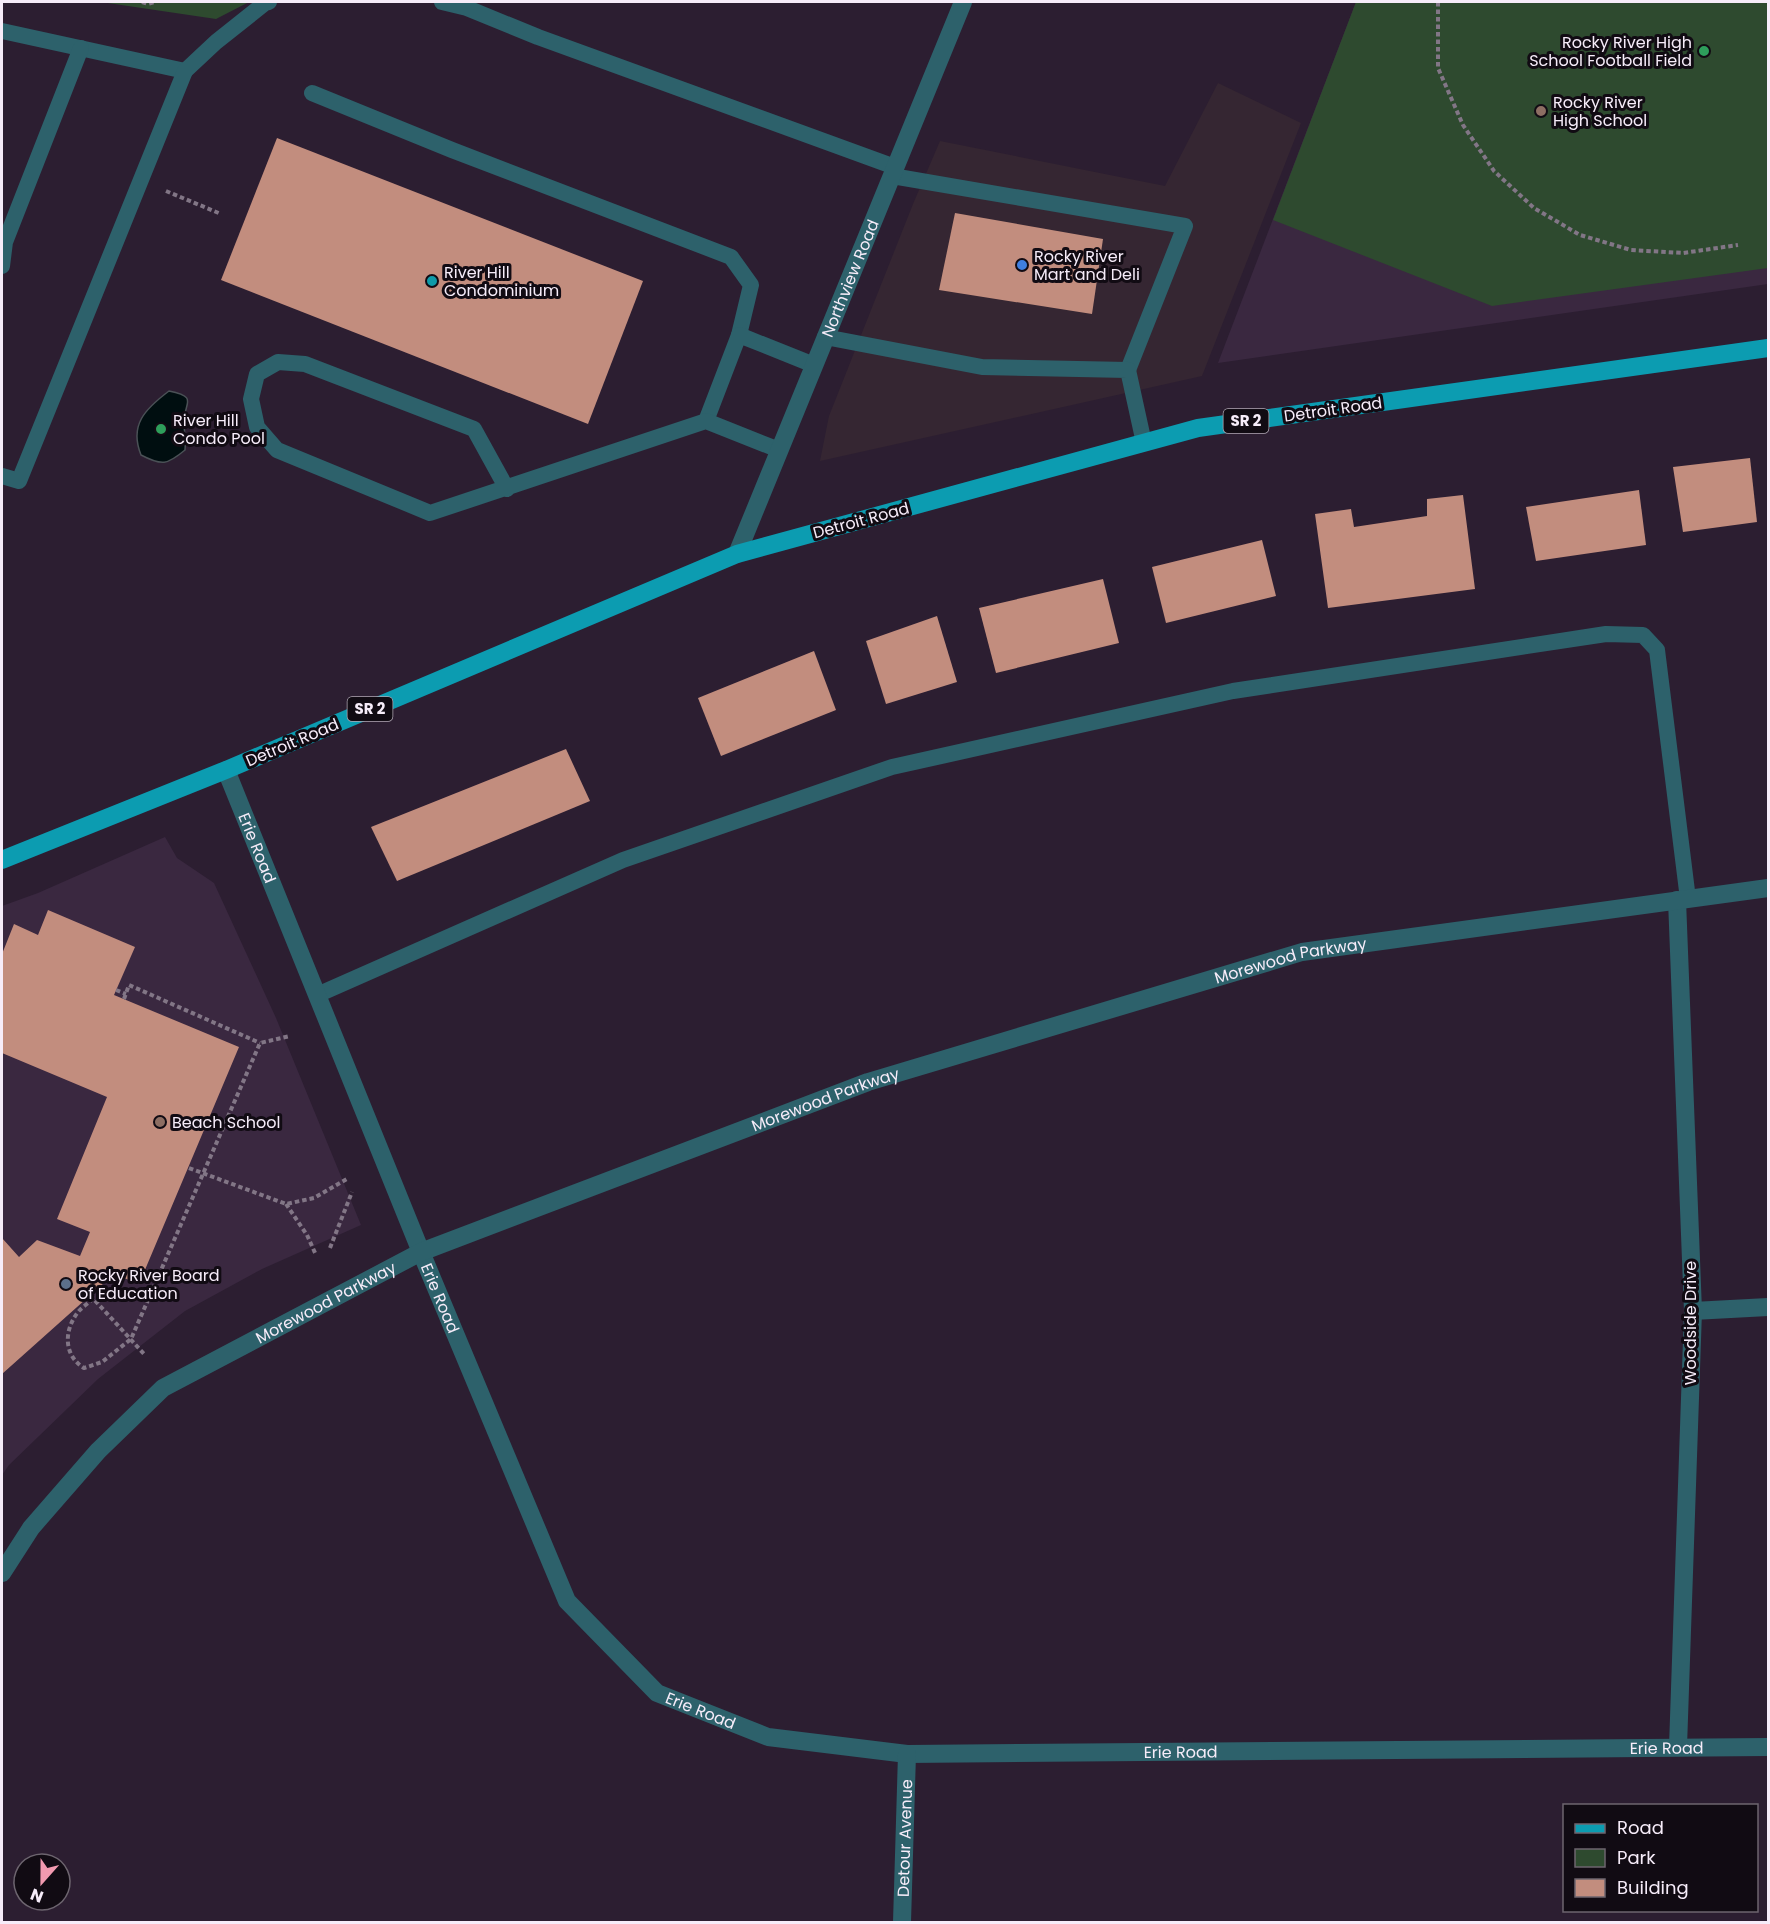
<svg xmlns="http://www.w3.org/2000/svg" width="1770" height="1924" viewBox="0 0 1770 1924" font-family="Poppins,sans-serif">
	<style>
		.commercial { fill: #352632 }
		.built { fill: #3a2840 }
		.green { fill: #2e4a2f }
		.water { fill: #000e10; stroke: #4a5156; stroke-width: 1.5 }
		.building { fill: #c28d7e }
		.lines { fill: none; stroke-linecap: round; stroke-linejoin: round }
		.path { stroke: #827686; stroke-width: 4; stroke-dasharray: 4.5 3; stroke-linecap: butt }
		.service { stroke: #2d616b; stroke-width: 16 }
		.minor { stroke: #2d616b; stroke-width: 18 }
		.primary { stroke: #0c9cb1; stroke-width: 18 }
		.leisure-dot { fill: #2e9e5b; stroke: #110b13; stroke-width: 2 }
		.education-dot { fill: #8d6e63; stroke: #110b13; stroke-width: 2 }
		.shop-dot { fill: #3f7fe0; stroke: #110b13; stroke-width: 2 }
		.culture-dot { fill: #0f9aa8; stroke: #110b13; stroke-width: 2 }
		.service-dot { fill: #5c6f8a; stroke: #110b13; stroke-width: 2 }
		.labels { text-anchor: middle; stroke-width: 6; stroke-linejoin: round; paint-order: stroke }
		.shield { fill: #110b13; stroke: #b1a8b4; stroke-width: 1.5 }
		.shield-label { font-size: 15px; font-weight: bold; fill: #f6ecf9 }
		.poi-label { font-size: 16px; fill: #f6ecf9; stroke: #110b13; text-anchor: start }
		.street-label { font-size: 16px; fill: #f6ecf9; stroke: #110b13 }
	</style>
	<rect width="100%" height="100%" fill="#2c1e31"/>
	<path class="commercial" d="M 1218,83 L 1301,123 L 1202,376 L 820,461 L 829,416 L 913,204 L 940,141 L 1165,186 Z"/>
	<g class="built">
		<path d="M 1356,2 L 1768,2 L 1768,284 L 1218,363 Z"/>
		<path d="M 165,837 L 177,858 L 214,883 L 276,1018 L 361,1225 L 262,1269 L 185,1311 L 98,1379 L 9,1465 L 2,1475 L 2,906 L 38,893 Z"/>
	</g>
	<g class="green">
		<path d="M 101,2 L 249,2 L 216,19 Z"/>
		<path d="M 1356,2 L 1768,2 L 1768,268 L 1492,306 L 1273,220 Z"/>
	</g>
	<path class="water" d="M 169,391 C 199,397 184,403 184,421 C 184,431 186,440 185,450 C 167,465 162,466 141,455 C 129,425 145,409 169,391 Z"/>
	<g class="building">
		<path d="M 277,138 L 643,281 L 588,424 L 221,280 Z"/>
		<path d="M 955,213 L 1103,239 L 1092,314 L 939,290 Z"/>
		<path d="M 1750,458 L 1757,522 L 1683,532 L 1673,467 Z"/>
		<path d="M 1639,490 L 1646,545 L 1536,561 L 1526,507 Z"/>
		<path d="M 1463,495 L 1475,589 L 1328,608 L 1315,514 L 1351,509 L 1354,527 L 1427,516 L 1427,499 Z"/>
		<path d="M 1262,540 L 1276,596 L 1166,623 L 1152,567 Z"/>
		<path d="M 1103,579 L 1119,643 L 996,673 L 979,608 Z"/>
		<path d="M 937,616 L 957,682 L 886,704 L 866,641 Z"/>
		<path d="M 814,651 L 836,710 L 721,756 L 698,698 Z"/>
		<path d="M 566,749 L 590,801 L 397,881 L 371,827 Z"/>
		<path d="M 48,910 L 135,947 L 114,995 L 239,1047 L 139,1284 L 114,1274 L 2,1374 L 2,1238 L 19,1257 L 37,1240 L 80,1256 L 90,1232 L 57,1219 L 107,1097 L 2,1053 L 2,954 L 14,924 L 38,935 Z"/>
	</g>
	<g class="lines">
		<g class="path">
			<path d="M 142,2 L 148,4 L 155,2"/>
			<path d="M 1438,2 L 1438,68 L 1463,125 L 1494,171 L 1534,208 L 1580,235 L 1631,250 L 1683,253 L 1738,245"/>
			<path d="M 166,191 L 221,214"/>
			<path d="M 116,990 L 126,994"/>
			<path d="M 124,999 L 129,985 L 260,1043"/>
			<path d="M 189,1168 L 286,1204 L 314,1198 L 347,1179"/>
			<path d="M 286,1204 L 307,1235 L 316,1255"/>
			<path d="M 330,1248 L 352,1192"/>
			<path d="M 90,1295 L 145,1355"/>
			<path d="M 93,1298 C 89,1303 82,1307 78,1312 C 64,1330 63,1355 84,1368 L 102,1362 L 131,1339 L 260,1043 L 290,1036"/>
		</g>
		<g class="service">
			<path d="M 442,2 L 467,8 L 538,37 L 895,167"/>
			<path d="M 2,31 L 185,71"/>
			<path d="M 312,93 L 452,150 L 731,257 L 751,285 L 739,335"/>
			<path d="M 892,176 L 1185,226 L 1128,370"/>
			<path d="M 2,266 L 5,242 L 81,48"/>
			<path d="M 825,337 L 982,367 L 1128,370 L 1144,443"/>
			<path d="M 706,421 L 739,335 L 814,365"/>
			<path d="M 2,476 L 19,481 L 185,71 L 216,42 L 265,3 L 269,2"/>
			<path d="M 507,489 L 474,429 L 305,364 L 278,362 L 257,374 L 251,399 L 257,427 L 277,450 L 430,513 L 706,421 L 779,450"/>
			<path d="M 317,995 L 623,860 L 892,767 L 1233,691 L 1606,634 L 1643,635 L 1657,650 L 1688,899"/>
		</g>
		<g class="minor">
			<path id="s1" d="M 737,554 L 963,2"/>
			<path id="s2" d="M 226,770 L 421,1252 L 567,1601 L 657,1693 L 768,1737 L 907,1754 L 1768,1747"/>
			<path d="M 1677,900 L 1693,1311 L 1678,1747"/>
			<path d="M 1693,1311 L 1768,1307"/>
			<path id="s3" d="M 2,1573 L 31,1528 L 98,1451 L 163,1388 L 421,1252 L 868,1082 L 1302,952 L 1768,888"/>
			<path id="s4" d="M 902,1922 L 907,1754"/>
		</g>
		<path class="primary" d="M 2,860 L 226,770 L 737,554 L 1198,428 L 1768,348"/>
	</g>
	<g class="leisure-dot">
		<circle cx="1704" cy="51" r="6"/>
		<circle cx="161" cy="429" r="6"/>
	</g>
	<g class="education-dot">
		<circle cx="1541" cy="111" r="6"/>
		<circle cx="160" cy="1122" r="6"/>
	</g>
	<circle class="shop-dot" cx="1022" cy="265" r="6"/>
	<circle class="culture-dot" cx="432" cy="281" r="6"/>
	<circle class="service-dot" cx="66" cy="1284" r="6"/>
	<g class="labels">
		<g class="shield">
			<rect x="1223.5" y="409" width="45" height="24" rx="4.5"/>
			<rect x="347.5" y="697" width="45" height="24" rx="4.5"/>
		</g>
		<g class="shield-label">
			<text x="1246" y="426">SR 2</text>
			<text x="370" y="714">SR 2</text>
		</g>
		<g class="poi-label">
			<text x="1692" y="48" text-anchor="end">Rocky River High<tspan x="1692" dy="18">School Football Field</tspan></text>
			<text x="1553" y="108">Rocky River<tspan x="1553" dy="18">High School</tspan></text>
			<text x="1034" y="262">Rocky River<tspan x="1034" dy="18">Mart and Deli</tspan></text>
			<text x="444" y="278">River Hill<tspan x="444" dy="18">Condominium</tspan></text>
			<text x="173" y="426">River Hill<tspan x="173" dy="18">Condo Pool</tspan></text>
			<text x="172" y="1128">Beach School</text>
			<text x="78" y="1281">Rocky River Board<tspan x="78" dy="18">of Education</tspan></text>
		</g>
		<g class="street-label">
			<text dy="6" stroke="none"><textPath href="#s1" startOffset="298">Northview Road</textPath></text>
			<text transform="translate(1333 409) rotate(-8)" y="6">Detroit Road</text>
			<text transform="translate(861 520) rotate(-15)" y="6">Detroit Road</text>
			<text transform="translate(292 742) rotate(-23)" y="6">Detroit Road</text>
			<text dy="6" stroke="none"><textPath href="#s2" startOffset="84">Erie Road</textPath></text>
			<text dy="6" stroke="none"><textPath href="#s3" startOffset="1456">Morewood Parkway</textPath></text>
			<text dy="6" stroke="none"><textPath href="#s3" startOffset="970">Morewood Parkway</textPath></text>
			<text dy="6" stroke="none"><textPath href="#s2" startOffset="570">Erie Road</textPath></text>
			<text dy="6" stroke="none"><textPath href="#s3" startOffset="430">Morewood Parkway</textPath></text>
			<text transform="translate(1690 1323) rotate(-90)" y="6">Woodside Drive</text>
			<text dy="6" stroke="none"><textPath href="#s2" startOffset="1074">Erie Road</textPath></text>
			<text dy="6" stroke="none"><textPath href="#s2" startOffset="2046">Erie Road</textPath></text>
			<text dy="6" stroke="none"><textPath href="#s2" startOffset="1560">Erie Road</textPath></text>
			<text dy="6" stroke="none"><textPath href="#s4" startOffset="84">Detour Avenue</textPath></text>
		</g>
	</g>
	<rect width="1770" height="1924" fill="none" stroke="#f6ecf9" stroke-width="6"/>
	<rect x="1563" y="1804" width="195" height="108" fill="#110b13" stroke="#6d656f" stroke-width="1.5"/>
	<rect x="1575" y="1824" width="30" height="9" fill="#0c9cb1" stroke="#6d656f" stroke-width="1.5"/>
	<text x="1617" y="1834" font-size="18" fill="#f6ecf9">Road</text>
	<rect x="1575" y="1849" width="30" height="18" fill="#2e4a2f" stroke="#6d656f" stroke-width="1.5"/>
	<text x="1617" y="1864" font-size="18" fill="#f6ecf9">Park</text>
	<rect x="1575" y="1879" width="30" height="18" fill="#c28d7e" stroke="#6d656f" stroke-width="1.5"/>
	<text x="1617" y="1894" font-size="18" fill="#f6ecf9">Building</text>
	<g transform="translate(42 1882) rotate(201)"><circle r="28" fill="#110b13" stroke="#6d656f" stroke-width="1.5"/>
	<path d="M0-4.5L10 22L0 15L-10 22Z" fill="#f29ab0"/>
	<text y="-9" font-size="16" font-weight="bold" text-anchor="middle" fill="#f6ecf9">N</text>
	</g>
</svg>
